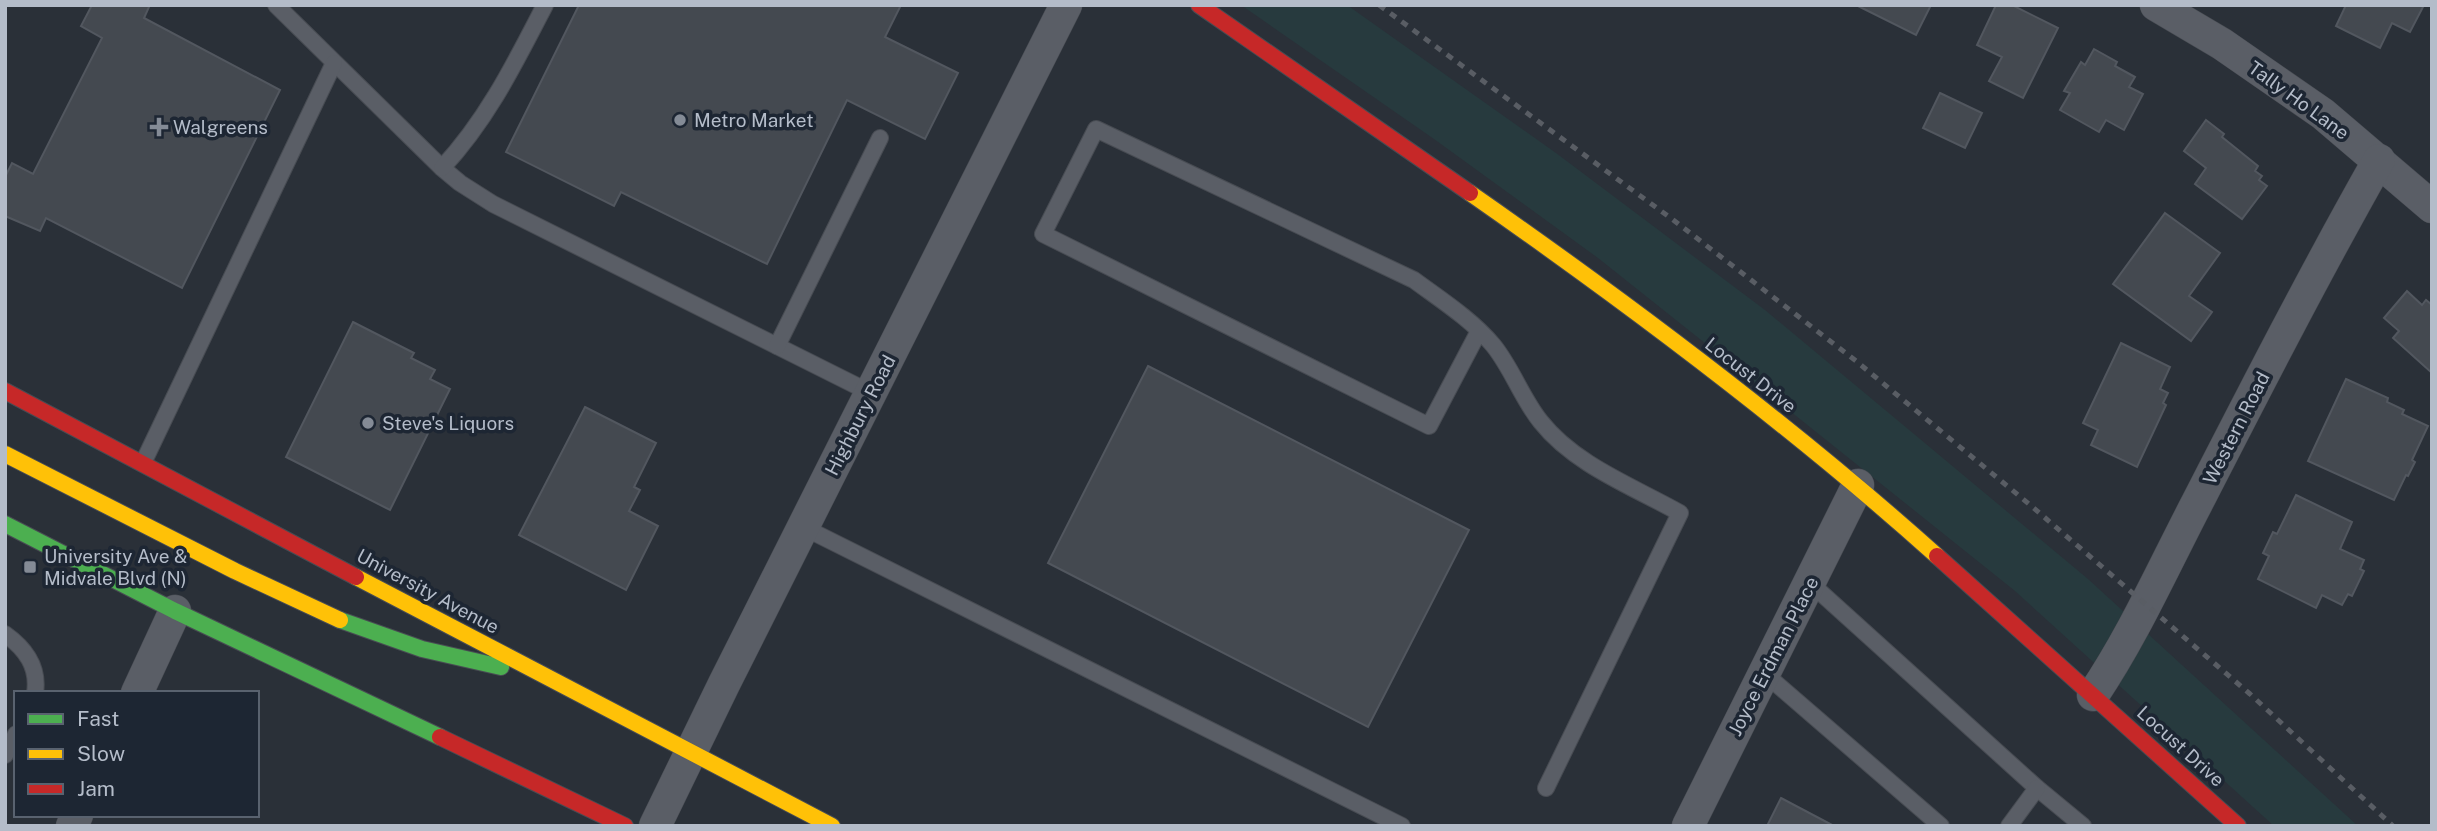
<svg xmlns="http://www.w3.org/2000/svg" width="2437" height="831" viewBox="0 0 2437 831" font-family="'Public Sans',sans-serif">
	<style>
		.green { fill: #273a3e }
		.building { fill: #444950; stroke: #52575f; stroke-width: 2 }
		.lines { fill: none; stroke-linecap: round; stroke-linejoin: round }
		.lane-casing { stroke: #484c53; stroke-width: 18 }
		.street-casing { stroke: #484c53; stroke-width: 33 }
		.fast-casing { stroke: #484c53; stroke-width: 18 }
		.slow-casing { stroke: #484c53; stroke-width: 18 }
		.jam-casing { stroke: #484c53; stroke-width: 18 }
		.lane { stroke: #5a5e66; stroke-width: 16 }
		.street { stroke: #5a5e66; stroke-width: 32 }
		.fast { stroke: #4caf50; stroke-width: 16 }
		.slow { stroke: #ffc107; stroke-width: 16 }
		.jam { stroke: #c62828; stroke-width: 16 }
		.rail { stroke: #595d64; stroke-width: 5; stroke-dasharray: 7 7; stroke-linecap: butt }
		.poi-dot { fill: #848b96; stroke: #1d2633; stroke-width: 2.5 }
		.labels { text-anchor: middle; stroke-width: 7; stroke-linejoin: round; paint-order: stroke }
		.street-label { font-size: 19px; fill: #b4bcc9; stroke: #1d2633 }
		.poi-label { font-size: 19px; fill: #b4bcc9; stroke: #1d2633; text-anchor: start }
	</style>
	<rect width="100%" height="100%" fill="#2a3038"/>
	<path class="green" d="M 1241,5 L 1347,5 L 1556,153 L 1765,310 L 2088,579 L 2358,826 L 2274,826 L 2015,591 L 1735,367 L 1598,258 L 1434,139 Z"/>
	<g class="building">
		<path d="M 92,5 L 147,5 L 149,7 L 144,18 L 280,90 L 182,288 L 46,218 L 40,231 L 5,216 L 5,177 L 12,163 L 33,174 L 102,38 L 81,26 Z"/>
		<path d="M 579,5 L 901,5 L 885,37 L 958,73 L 925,139 L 847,100 L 767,264 L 621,192 L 614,206 L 506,152 Z"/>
		<path d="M 1856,5 L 1931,5 L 1916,35 Z"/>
		<path d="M 1996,5 L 2012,5 L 2058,28 L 2023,98 L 1989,81 L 2002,57 L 1977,45 Z"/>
		<path d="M 2346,5 L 2424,5 L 2410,32 L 2392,23 L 2380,48 L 2336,26 Z"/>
		<path d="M 2094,49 L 2117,62 L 2115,66 L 2135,77 L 2129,87 L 2143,94 L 2124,130 L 2106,120 L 2099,132 L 2060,110 L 2070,93 L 2064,91 L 2081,62 L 2085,65 Z"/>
		<path d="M 1940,93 L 1982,113 L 1965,148 L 1923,128 Z"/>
		<path d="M 2206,120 L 2224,134 L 2222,137 L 2258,166 L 2255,171 L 2262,176 L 2259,180 L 2267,186 L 2242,219 L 2195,184 L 2206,168 L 2184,151 Z"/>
		<path d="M 2165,213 L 2220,253 L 2189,296 L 2212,312 L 2191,341 L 2113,284 Z"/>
		<path d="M 2407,291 L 2422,305 L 2426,300 L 2432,305 L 2432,373 L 2393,338 L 2399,331 L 2384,318 Z"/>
		<path d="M 353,322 L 414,353 L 411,358 L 435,370 L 430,379 L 450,389 L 390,510 L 286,457 Z"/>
		<path d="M 2121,343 L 2170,367 L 2160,389 L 2168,393 L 2163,403 L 2166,405 L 2137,467 L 2091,445 L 2098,430 L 2083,423 Z"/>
		<path d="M 1148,366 L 1469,530 L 1368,727 L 1048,563 Z"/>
		<path d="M 2346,379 L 2388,398 L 2387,402 L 2404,410 L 2402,414 L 2428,426 L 2412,460 L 2415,462 L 2408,476 L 2406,475 L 2394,500 L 2308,461 Z"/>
		<path d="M 585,407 L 656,443 L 634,487 L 640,490 L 629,511 L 658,526 L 626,590 L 519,535 Z"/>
		<path d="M 2296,495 L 2352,522 L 2340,549 L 2364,560 L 2360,569 L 2364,571 L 2352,596 L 2348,594 L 2342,605 L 2322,595 L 2316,608 L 2258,579 L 2269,556 L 2263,553 L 2273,532 L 2277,534 Z"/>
		<path d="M 1781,798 L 1798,807 L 1834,826 L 1767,826 Z"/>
	</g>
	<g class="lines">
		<defs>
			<g id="lane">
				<path d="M 276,5 L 442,168 L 460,183 L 493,204 L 871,393"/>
				<path d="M 442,168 C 487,120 515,63 545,5"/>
				<path d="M 1479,331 L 1429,426 L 1043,234 L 1096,129 L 1414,280 C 1441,300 1471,319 1493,345 C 1512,368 1522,399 1541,422 C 1575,465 1634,487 1680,513 L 1546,788"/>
				<path d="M 777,346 L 880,138"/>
				<path d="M 143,463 L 334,63"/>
				<path d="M 803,527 L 1402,826"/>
				<path d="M 1809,582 L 2037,788 L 2083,826"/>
				<path d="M 5,634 C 26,649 39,667 35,693"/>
				<path d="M 1764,673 L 1941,826"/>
				<path d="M 5,755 L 16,734"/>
				<path d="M 2009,826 L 2037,788"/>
			</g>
			<g id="street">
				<path d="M 2156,5 L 2222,44 L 2323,114 L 2432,207"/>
				<path d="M 137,693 L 175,611"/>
				<path d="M 2093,695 C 2134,634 2163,568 2197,503 C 2256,388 2315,273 2379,160"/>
				<path d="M 72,826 L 77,815"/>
				<path d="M 655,826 L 724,684 L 1066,5"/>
				<path d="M 1688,826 L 1858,485"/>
			</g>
			<g id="fast">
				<path d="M 5,524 L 175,611 L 440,737"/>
				<path d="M 340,620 L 422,649 L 501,667"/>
			</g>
			<g id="slow">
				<path d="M 1470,193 C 1632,306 1791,425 1937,556"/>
				<path d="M 5,454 L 235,571 L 340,620"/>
				<path d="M 356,577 L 832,826"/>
			</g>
			<g id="jam">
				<path d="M 1199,5 L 1470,193"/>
				<path d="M 5,391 L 356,577"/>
				<path d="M 1937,556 L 2238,826"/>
				<path d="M 440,737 L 625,826"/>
			</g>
		</defs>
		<use href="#lane" class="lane-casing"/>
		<use href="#street" class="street-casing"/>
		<use href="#fast" class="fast-casing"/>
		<use href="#slow" class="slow-casing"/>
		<use href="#jam" class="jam-casing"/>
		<use href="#lane" class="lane"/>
		<use href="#street" class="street"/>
		<use href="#fast" class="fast"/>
		<use href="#slow" class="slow"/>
		<use href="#jam" class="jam"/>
		<path class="rail" d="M 1379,5 L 1672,219 L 1856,361 L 2029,504 L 2250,694 L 2393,826"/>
	</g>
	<g class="poi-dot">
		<circle cx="680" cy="120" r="7"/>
		<path d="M155.5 116.5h7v7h7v7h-7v7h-7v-7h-7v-7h7z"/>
		<circle cx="368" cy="423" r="7"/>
		<rect x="23" y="560" width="14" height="14" rx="3.5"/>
	</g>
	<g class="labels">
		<g class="street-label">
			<text transform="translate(2299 100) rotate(36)" y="7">Tally Ho Lane</text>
			<text transform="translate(1751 375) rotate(38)" y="7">Locust Drive</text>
			<text transform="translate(860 415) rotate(-63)" y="7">Highbury Road</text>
			<text transform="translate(2236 428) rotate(-63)" y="7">Western Road</text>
			<text transform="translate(428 591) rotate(28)" y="7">University Avenue</text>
			<text transform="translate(1773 656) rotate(-63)" y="7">Joyce Erdman Place</text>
			<text transform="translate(2181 746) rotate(42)" y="7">Locust Drive</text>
		</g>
		<g class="poi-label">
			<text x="694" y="127">Metro Market</text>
			<text x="173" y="134">Walgreens</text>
			<text x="382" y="430">Steve's Liquors</text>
			<text x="44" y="563">University Ave &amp;<tspan x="44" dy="22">Midvale Blvd (N)</tspan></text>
		</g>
	</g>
	<rect width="2437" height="831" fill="none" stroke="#b4bcc9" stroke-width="14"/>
	<rect x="14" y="691" width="245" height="126" fill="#1d2633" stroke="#59626f" stroke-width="2"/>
	<rect x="28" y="714" width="35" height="10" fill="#4caf50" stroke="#59626f" stroke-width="2"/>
	<text x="77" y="726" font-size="21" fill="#b4bcc9">Fast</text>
	<rect x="28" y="749" width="35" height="10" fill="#ffc107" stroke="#59626f" stroke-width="2"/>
	<text x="77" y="761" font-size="21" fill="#b4bcc9">Slow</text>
	<rect x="28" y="784" width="35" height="10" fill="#c62828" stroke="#59626f" stroke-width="2"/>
	<text x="77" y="796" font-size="21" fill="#b4bcc9">Jam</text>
</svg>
